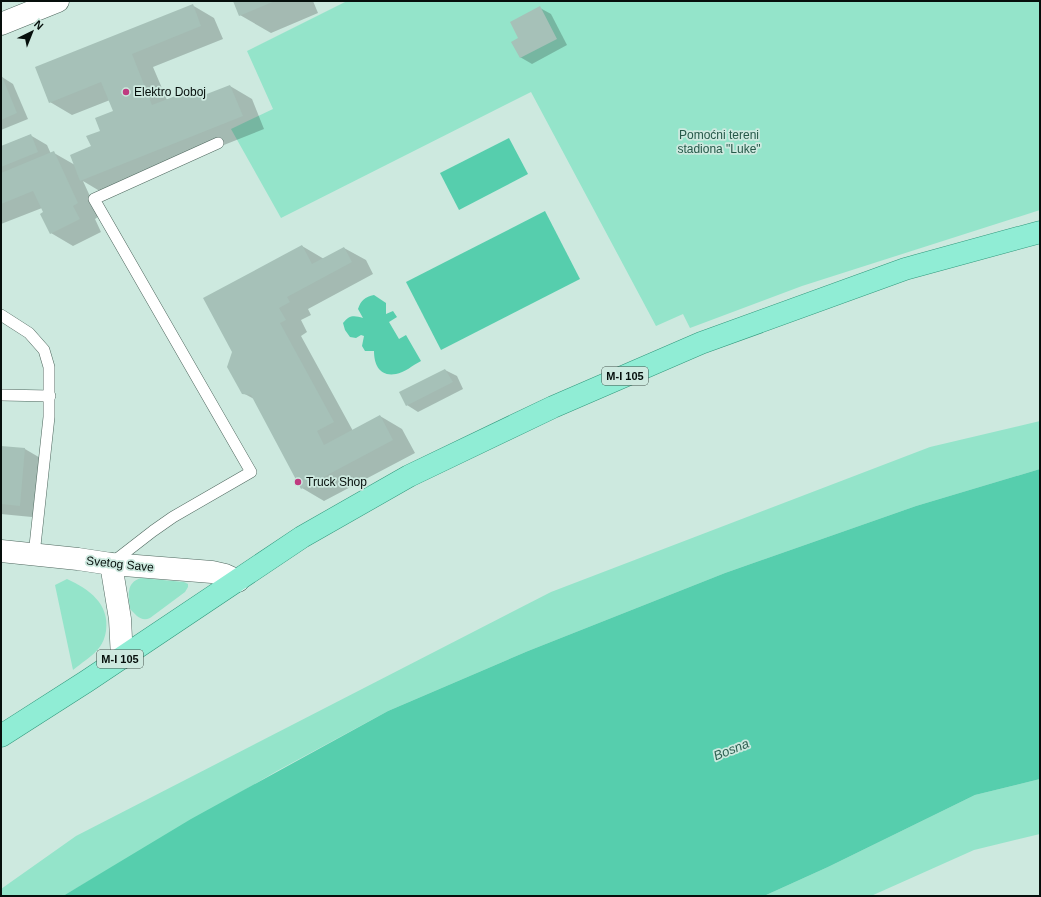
<svg xmlns="http://www.w3.org/2000/svg" width="1041" height="897" viewBox="0 0 1041 897" font-family="Helvetica,sans-serif">
	<style>
		.green { fill: #94e4ca }
		.water { fill: #56cead }
		.shadow { fill: #0003 }
		.building { fill: #a6c1b8 }
		.lines { fill: none; stroke-linecap: round; stroke-linejoin: round }
		.service-casing { stroke: #4e675e; stroke-width: 12 }
		.minor-casing { stroke: #4e675e; stroke-width: 23 }
		.tertiary-casing { stroke: #4e675e; stroke-width: 23 }
		.primary-casing { stroke: #30987c; stroke-width: 23 }
		.service { stroke: #fff; stroke-width: 11 }
		.minor { stroke: #fff; stroke-width: 22 }
		.tertiary { stroke: #fff; stroke-width: 22 }
		.primary { stroke: #90edd5; stroke-width: 22 }
		.poi-dot { fill: #bf3b80; stroke: #cde9df; stroke-width: 1.5 }
		.labels { text-anchor: middle; stroke-width: 3.5; stroke-linejoin: round; paint-order: stroke }
		.shield { fill: #cde9df; stroke: #42504b; stroke-width: 1 }
		.shield-label { font-size: 11px; font-weight: bold; fill: #060f0c }
		.poi-label { font-size: 12px; fill: #060f0c; stroke: #cde9df; text-anchor: start }
		.park-label { font-size: 12px; fill: #27594a; stroke: #cde9df }
		.street-label { font-size: 12px; fill: #060f0c; stroke: #cde9df }
		.water-label { font-size: 13px; font-style: italic; fill: #2f6152; stroke: #cde9df }
	</style>
	<rect width="100%" height="100%" fill="#cde9df"/>
	<g class="green">
		<path d="M 347,1 L 1040,1 L 1040,210 L 802,286 L 690,328 L 683,314 L 656,326 L 531,92 L 281,218 L 231,129 L 273,109 L 247,51 Z"/>
		<path d="M 1040,421 L 1040,469 L 916,506 L 725,573 L 528,651 L 388,711 L 277,771 L 63,896 L 1,896 L 1,889 L 76,836 L 551,592 L 930,447 Z"/>
		<path d="M 141,578 L 184,582 L 188,584 L 188,587 L 185,592 L 150,618 C 141,622 136,615 130,609 C 129,596 125,583 141,578 Z"/>
		<path d="M 67,579 C 89,589 110,604 106,631 C 105,637 103,643 99,648 C 92,657 81,663 73,670 L 55,585 Z"/>
		<path d="M 1040,779 L 1040,834 L 974,850 L 871,896 L 764,896 L 828,867 L 975,795 Z"/>
	</g>
	<g class="water">
		<path d="M 509,138 L 528,174 L 459,210 L 440,173 Z"/>
		<path d="M 545,211 L 580,279 L 441,350 L 406,282 Z"/>
		<path d="M 374,295 L 386,303 L 386,314 L 393,311 L 397,317 L 389,322 L 399,339 L 406,335 L 421,361 C 413,365 404,373 396,374 C 380,377 374,365 374,351 L 365,351 L 362,346 L 364,336 L 361,335 L 356,338 L 350,337 L 345,330 L 343,323 C 349,315 354,315 363,318 L 358,309 C 361,300 365,297 374,295 Z"/>
		<path d="M 1040,469 L 1040,779 L 975,795 L 828,867 L 764,896 L 63,896 L 191,819 L 388,711 L 528,651 L 725,573 L 916,506 Z"/>
	</g>
	<g class="shadow">
		<path d="M 234,1 L 313,1 L 318,13 L 271,33 L 240,15 Z"/>
		<path d="M 192,5 L 214,18 L 223,39 L 153,67 L 167,100 L 196,89 L 207,95 L 230,86 L 252,99 L 264,129 L 103,193 L 83,181 L 99,216 L 95,219 L 101,232 L 73,246 L 51,233 L 42,214 L 44,212 L 42,208 L 1,224 L 1,147 L 30,135 L 47,145 L 51,154 L 54,153 L 75,165 L 92,147 L 114,111 L 110,100 L 72,115 L 50,102 Z"/>
		<path d="M 540,8 L 551,14 L 567,45 L 532,64 L 520,57 L 520,38 Z"/>
		<path d="M 2,77 L 13,84 L 28,119 L 1,130 Z"/>
		<path d="M 302,246 L 324,259 L 344,248 L 366,260 L 373,274 L 308,309 L 311,315 L 301,320 L 307,332 L 301,336 L 353,431 L 380,416 L 402,429 L 415,453 L 324,501 L 302,488 L 254,399 L 243,393 Z"/>
		<path d="M 445,370 L 457,376 L 463,389 L 418,412 L 407,405 Z"/>
		<path d="M 1,447 L 25,449 L 47,462 L 42,518 L 1,514 Z"/>
	</g>
	<g class="building">
		<path d="M 233,1 L 275,1 L 239,16 Z"/>
		<path d="M 193,4 L 201,26 L 132,54 L 152,105 L 196,88 L 199,97 L 230,85 L 243,116 L 80,181 L 70,155 L 91,146 L 86,136 L 100,131 L 95,118 L 113,111 L 101,82 L 49,103 L 35,67 Z"/>
		<path d="M 540,6 L 557,39 L 520,58 L 511,42 L 518,38 L 510,22 Z"/>
		<path d="M 1,74 L 17,113 L 1,120 Z"/>
		<path d="M 31,134 L 38,152 L 1,167 L 1,146 Z"/>
		<path d="M 54,151 L 78,203 L 73,206 L 80,219 L 50,234 L 40,214 L 43,212 L 33,191 L 1,204 L 1,173 Z"/>
		<path d="M 302,245 L 312,264 L 344,247 L 352,262 L 287,297 L 290,302 L 279,308 L 286,320 L 280,323 L 334,422 L 317,431 L 324,445 L 380,415 L 393,440 L 301,489 L 251,395 L 242,394 L 227,367 L 232,352 L 203,298 Z"/>
		<path d="M 445,369 L 453,382 L 406,406 L 399,392 Z"/>
		<path d="M 1,446 L 25,448 L 20,506 L 1,504 Z"/>
	</g>
	<g class="lines">
		<defs>
			<g id="service">
				<path d="M 1,315 L 29,333 L 44,350 L 49,367 L 49,417 L 34,555"/>
				<path d="M 1,395 L 50,396"/>
				<path d="M 113,562 L 153,531 L 173,517 L 251,472 L 94,199 L 218,143"/>
			</g>
			<g id="minor">
				<path d="M 1,551 L 78,559 L 111,564 L 212,572 L 225,575 L 238,581"/>
				<path d="M 111,564 L 120,619 L 122,658"/>
			</g>
			<path id="tertiary" d="M 1,24 L 58,1"/>
			<path id="primary" d="M 1,736 L 87,681 L 302,537 L 409,476 L 553,407 L 701,343 L 905,269 L 1040,232"/>
		</defs>
		<use href="#service" class="service-casing"/>
		<use href="#minor" class="minor-casing"/>
		<use href="#tertiary" class="tertiary-casing"/>
		<use href="#primary" class="primary-casing"/>
		<use href="#service" class="service"/>
		<use href="#minor" class="minor"/>
		<use href="#tertiary" class="tertiary"/>
		<use href="#primary" class="primary"/>
	</g>
	<g class="poi-dot">
		<circle cx="126" cy="92" r="4"/>
		<circle cx="298" cy="482" r="4"/>
	</g>
	<g class="labels">
		<g class="shield">
			<rect x="602" y="367" width="46" height="18" rx="3"/>
			<rect x="97" y="650" width="46" height="18" rx="3"/>
		</g>
		<g class="shield-label">
			<text x="625" y="380">M-I 105</text>
			<text x="120" y="663">M-I 105</text>
		</g>
		<g class="poi-label">
			<text x="134" y="96">Elektro Doboj</text>
			<text x="306" y="486">Truck Shop</text>
		</g>
		<g class="park-label">
			<text x="719" y="139">Pomoćni tereni<tspan x="719" dy="14">stadiona "Luke"</tspan></text>
		</g>
		<g class="street-label">
			<text transform="translate(120 564) rotate(6)" y="4">Svetog Save</text>
		</g>
		<g class="water-label">
			<text transform="translate(731 749) rotate(-22)" y="5">Bosna</text>
		</g>
	</g>
	<rect width="1041" height="897" fill="none" stroke="#060f0c" stroke-width="4"/>
	<g transform="translate(32 32) rotate(43)" stroke="#cde9df" stroke-width="3" paint-order="stroke">
	<path d="M0-3L7 15L0 10L-7 15Z" fill="#060f0c"/>
	<text y="-6" font-size="11" font-weight="bold" text-anchor="middle" fill="#060f0c">N</text>
	</g>
</svg>
